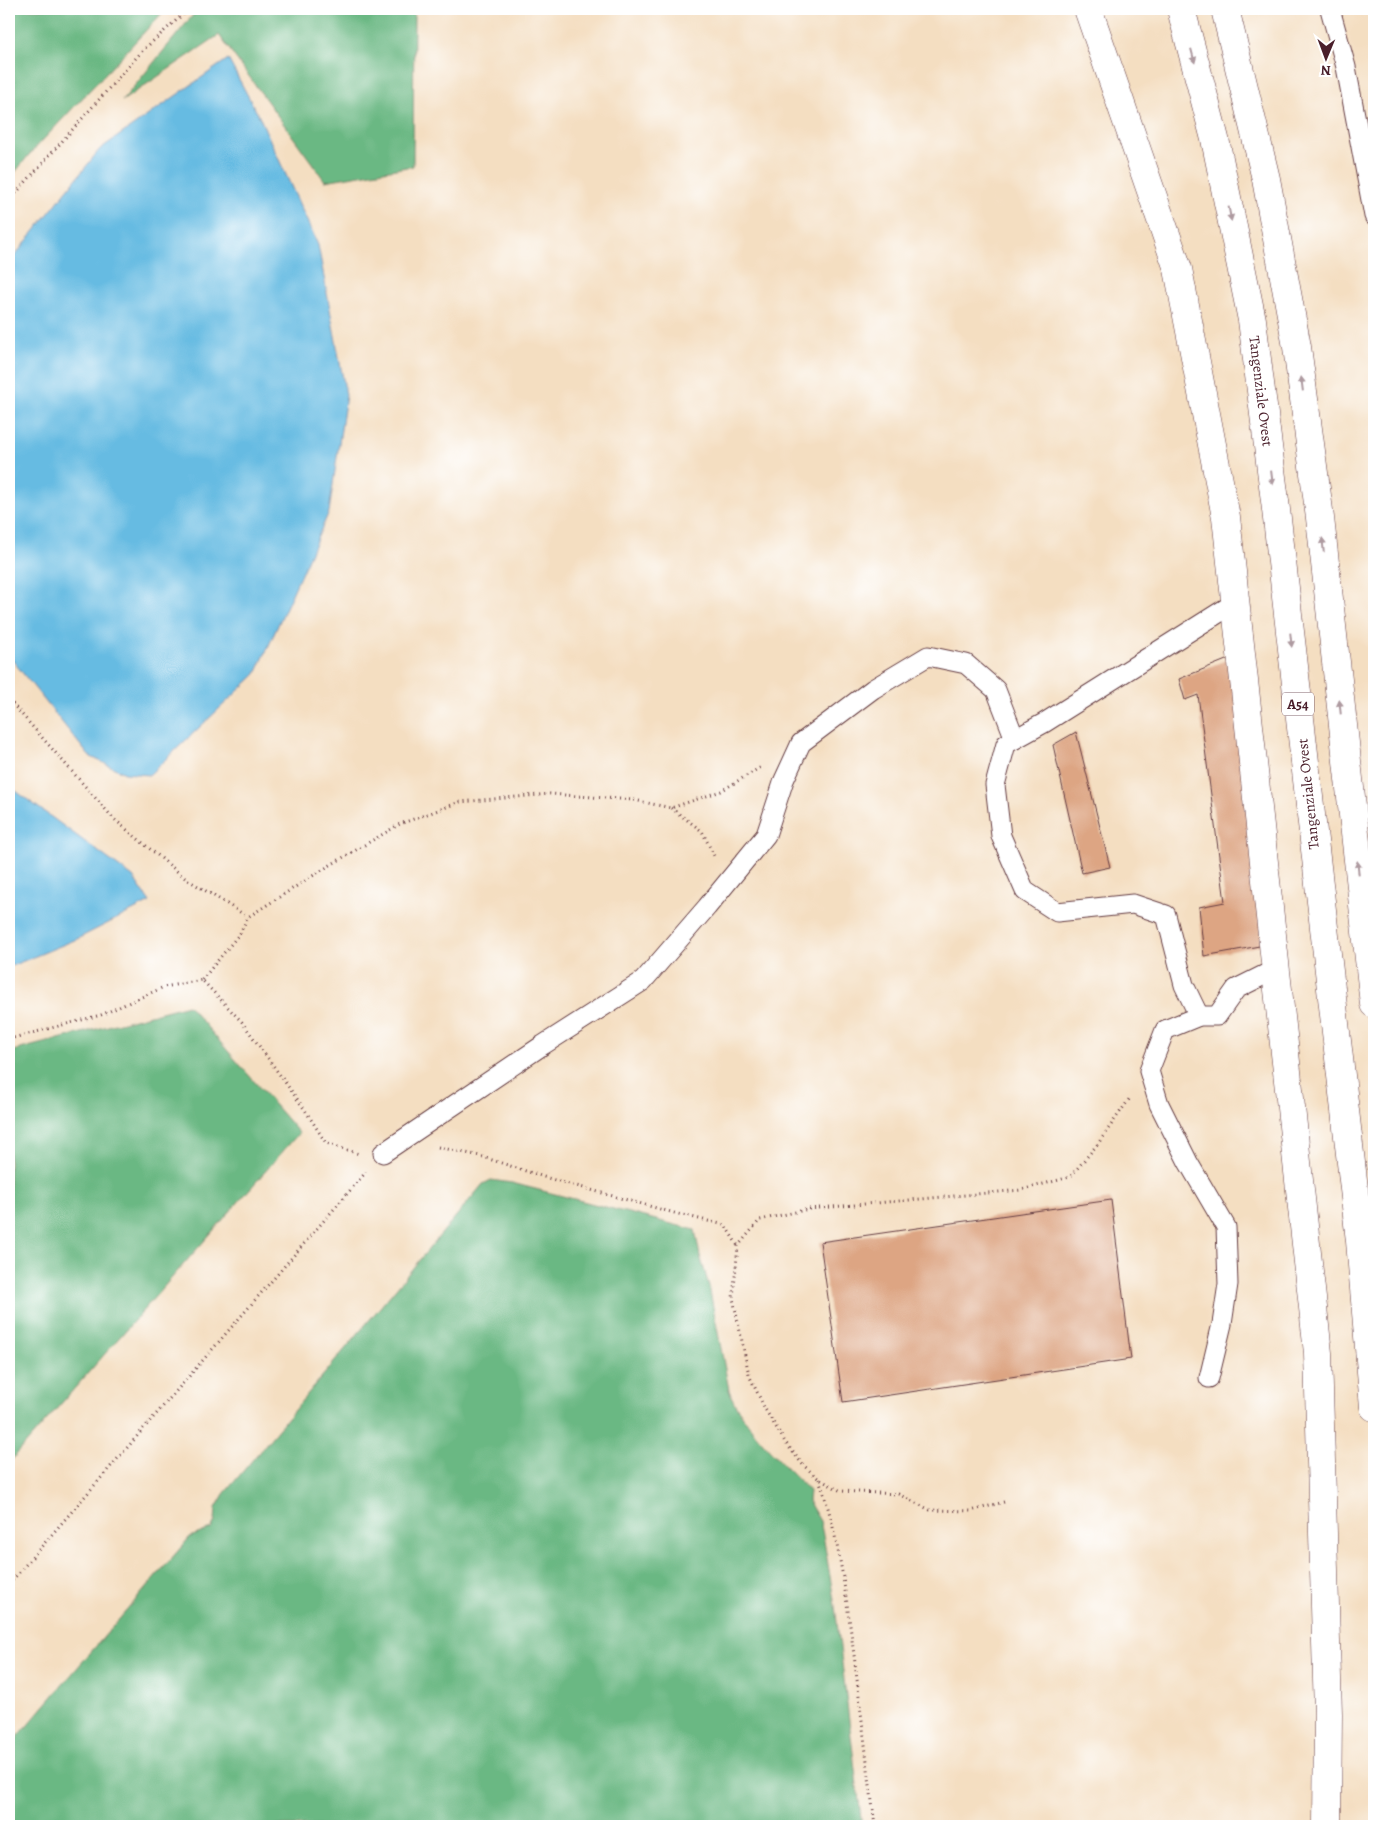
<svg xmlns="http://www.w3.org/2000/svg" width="1383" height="1835" viewBox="0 0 1383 1835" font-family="Alegreya,serif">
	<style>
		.forest { fill: #6ab883; stroke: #5a6c57 }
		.water { fill: #66bbe2; stroke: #586d86 }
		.building { fill: #dda583 }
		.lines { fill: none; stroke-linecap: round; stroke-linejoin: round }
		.lane-casing { stroke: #643c42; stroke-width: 21 }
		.street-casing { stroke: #643c42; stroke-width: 29 }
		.highway-casing { stroke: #643c42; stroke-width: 29 }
		.path { stroke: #643c42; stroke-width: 3; stroke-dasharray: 1 4; stroke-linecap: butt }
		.lane { stroke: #fff; stroke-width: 19 }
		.street { stroke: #fff; stroke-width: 28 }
		.highway { stroke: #fff; stroke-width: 28 }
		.oneway { fill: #ae9aa0 }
		.labels { text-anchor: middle; stroke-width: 4.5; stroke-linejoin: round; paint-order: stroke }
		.shield { fill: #fff; stroke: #80626b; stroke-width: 1 }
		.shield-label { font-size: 14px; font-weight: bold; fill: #4a1f2b }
		.street-label { font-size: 15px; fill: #4a1f2b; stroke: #fff }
	</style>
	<rect width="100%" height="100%" fill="#fff"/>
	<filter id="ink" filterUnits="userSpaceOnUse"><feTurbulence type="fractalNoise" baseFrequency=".02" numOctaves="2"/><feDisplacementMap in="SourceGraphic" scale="10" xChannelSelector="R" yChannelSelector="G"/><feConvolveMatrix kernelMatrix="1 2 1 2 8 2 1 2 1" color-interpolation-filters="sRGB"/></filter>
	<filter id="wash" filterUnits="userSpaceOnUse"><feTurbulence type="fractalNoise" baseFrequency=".0096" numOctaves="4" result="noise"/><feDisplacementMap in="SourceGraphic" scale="20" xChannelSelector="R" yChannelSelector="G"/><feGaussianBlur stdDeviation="1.12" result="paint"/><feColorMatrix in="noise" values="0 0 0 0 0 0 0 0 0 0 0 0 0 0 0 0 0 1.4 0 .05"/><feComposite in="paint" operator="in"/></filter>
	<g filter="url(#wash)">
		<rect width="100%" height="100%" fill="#f4dec1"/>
		<g class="forest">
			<path d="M 9,9 L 166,9 L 28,156 L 9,180 Z"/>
			<path d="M 198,9 L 414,9 L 413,166 L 325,181 L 219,35 L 122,101 Z"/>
			<path d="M 188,1005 L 299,1133 L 9,1463 L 9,1052 Z"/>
			<path d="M 491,1180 L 512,1183 L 695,1230 L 700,1256 L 709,1286 L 729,1390 C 740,1424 784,1464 809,1491 L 808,1501 L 820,1521 L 823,1535 L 835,1606 L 862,1826 L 9,1826 L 9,1747 L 190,1537 L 211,1529 L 215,1521 L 216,1508 L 224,1494 L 483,1184 Z"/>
		</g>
		<g class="water">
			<path d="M 228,59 L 260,118 L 318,245 L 346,395 L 329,512 L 256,674 L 149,775 L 125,773 L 89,756 L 9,656 L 9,263 L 100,149 Z"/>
			<path d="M 9,786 L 133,877 L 150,902 L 77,939 L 9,967 Z"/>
		</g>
		<g id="blocks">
			<g class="building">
				<path d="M 1231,658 L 1265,945 L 1204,956 L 1199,907 L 1225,902 L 1198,695 L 1185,700 L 1179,679 Z"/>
				<path d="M 1076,732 L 1110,867 L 1082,873 L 1053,745 Z"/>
				<path d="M 1111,1200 L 1131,1359 L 843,1402 L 820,1242 Z"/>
			</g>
		</g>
	</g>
	<g filter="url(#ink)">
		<use href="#blocks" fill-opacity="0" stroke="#643c42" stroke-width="1"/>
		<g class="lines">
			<defs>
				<g id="lane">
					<path d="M 1330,9 L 1346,67 L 1374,216"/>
					<path d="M 1199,1016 L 1184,985 L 1166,915 L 1133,904 L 1057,912 L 1025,891 L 1001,836 L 995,785 L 1006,744 L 1044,723 L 1236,602"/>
					<path d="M 383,1153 L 543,1045 L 643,981 L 707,907 L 766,835 L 784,780 L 801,743 L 873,689 L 928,656 L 966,664 L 996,690 L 1015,739"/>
					<path d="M 1209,1378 L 1222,1324 L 1228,1284 L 1226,1227 L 1188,1162 L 1159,1104 L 1149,1071 L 1165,1030 L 1199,1016 L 1217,1016 L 1236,989 L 1276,969"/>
				</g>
				<path id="street" d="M 1088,9 L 1178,269 L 1226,517 L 1318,1353 L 1328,1714 L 1327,1826"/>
				<g id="highway">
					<path d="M 1181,9 L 1215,139 L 1252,320 L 1275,501 L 1360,1241 L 1374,1407"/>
					<path d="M 1225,9 L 1266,179 L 1297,347 L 1320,518 L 1374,1004"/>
				</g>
			</defs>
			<use href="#lane" class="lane-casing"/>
			<use href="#street" class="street-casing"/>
			<use href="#highway" class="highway-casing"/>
			<g class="path">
				<path d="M 9,201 L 143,50 L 189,9"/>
				<path d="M 9,700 L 114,819 L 185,878 L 248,917"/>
				<path d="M 671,808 L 702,831 L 715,858"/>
				<path d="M 202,980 L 240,933 L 248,917 L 322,870 L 400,824 L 460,802 L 550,794 L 634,800 L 671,808 L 721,791 L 761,767"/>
				<path d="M 9,1039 L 101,1015 L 164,987 L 202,980 L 242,1022 L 305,1110 L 326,1143 L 359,1154"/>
				<path d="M 438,1147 L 480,1156 L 544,1177 L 678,1214 L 725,1225 L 738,1246"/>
				<path d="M 819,1479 C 839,1536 846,1596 854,1655 C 861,1712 868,1769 875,1826"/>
				<path d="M 1004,1502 L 971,1511 L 930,1510 L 898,1494 L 841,1491 L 819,1479 L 803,1465 L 785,1442 L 765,1409 L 749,1375 L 733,1298 L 738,1246 L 760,1220 L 809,1209 L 1021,1190 L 1070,1177 L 1097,1145 L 1130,1098"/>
				<path d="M 9,1584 L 366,1172"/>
			</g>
			<use href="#lane" class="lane"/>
			<use href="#street" class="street"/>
			<use href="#highway" class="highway"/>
		</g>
		<defs><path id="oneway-solid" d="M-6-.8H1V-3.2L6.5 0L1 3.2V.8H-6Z" transform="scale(1.25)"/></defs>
		<g class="oneway">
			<use href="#oneway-solid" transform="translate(1193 56) rotate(75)"/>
			<use href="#oneway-solid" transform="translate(1230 214) rotate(79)"/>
			<use href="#oneway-solid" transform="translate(1302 384) rotate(-97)"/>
			<use href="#oneway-solid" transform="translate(1272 478) rotate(83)"/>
			<use href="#oneway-solid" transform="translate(1323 545) rotate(-96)"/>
			<use href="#oneway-solid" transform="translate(1291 640) rotate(84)"/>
			<use href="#oneway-solid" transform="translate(1340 707) rotate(-96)"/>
			<use href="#oneway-solid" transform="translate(1358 868) rotate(-96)"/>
		</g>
	</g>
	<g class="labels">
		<rect class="shield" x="1282" y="692.5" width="32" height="23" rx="4"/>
		<g class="shield-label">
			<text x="1298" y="709">A54</text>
		</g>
		<g class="street-label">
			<text transform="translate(1261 391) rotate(83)" y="5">Tangenziale Ovest</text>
			<text transform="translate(1308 794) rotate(-96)" y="5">Tangenziale Ovest</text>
		</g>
	</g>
	<rect width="1383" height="1835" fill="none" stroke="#fff" stroke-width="30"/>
	<g transform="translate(1326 58) rotate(181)" stroke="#ffffff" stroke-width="4" paint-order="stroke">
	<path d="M0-4L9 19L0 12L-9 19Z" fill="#4a1f2b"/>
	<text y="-8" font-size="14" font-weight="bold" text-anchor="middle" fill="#4a1f2b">N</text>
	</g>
</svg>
